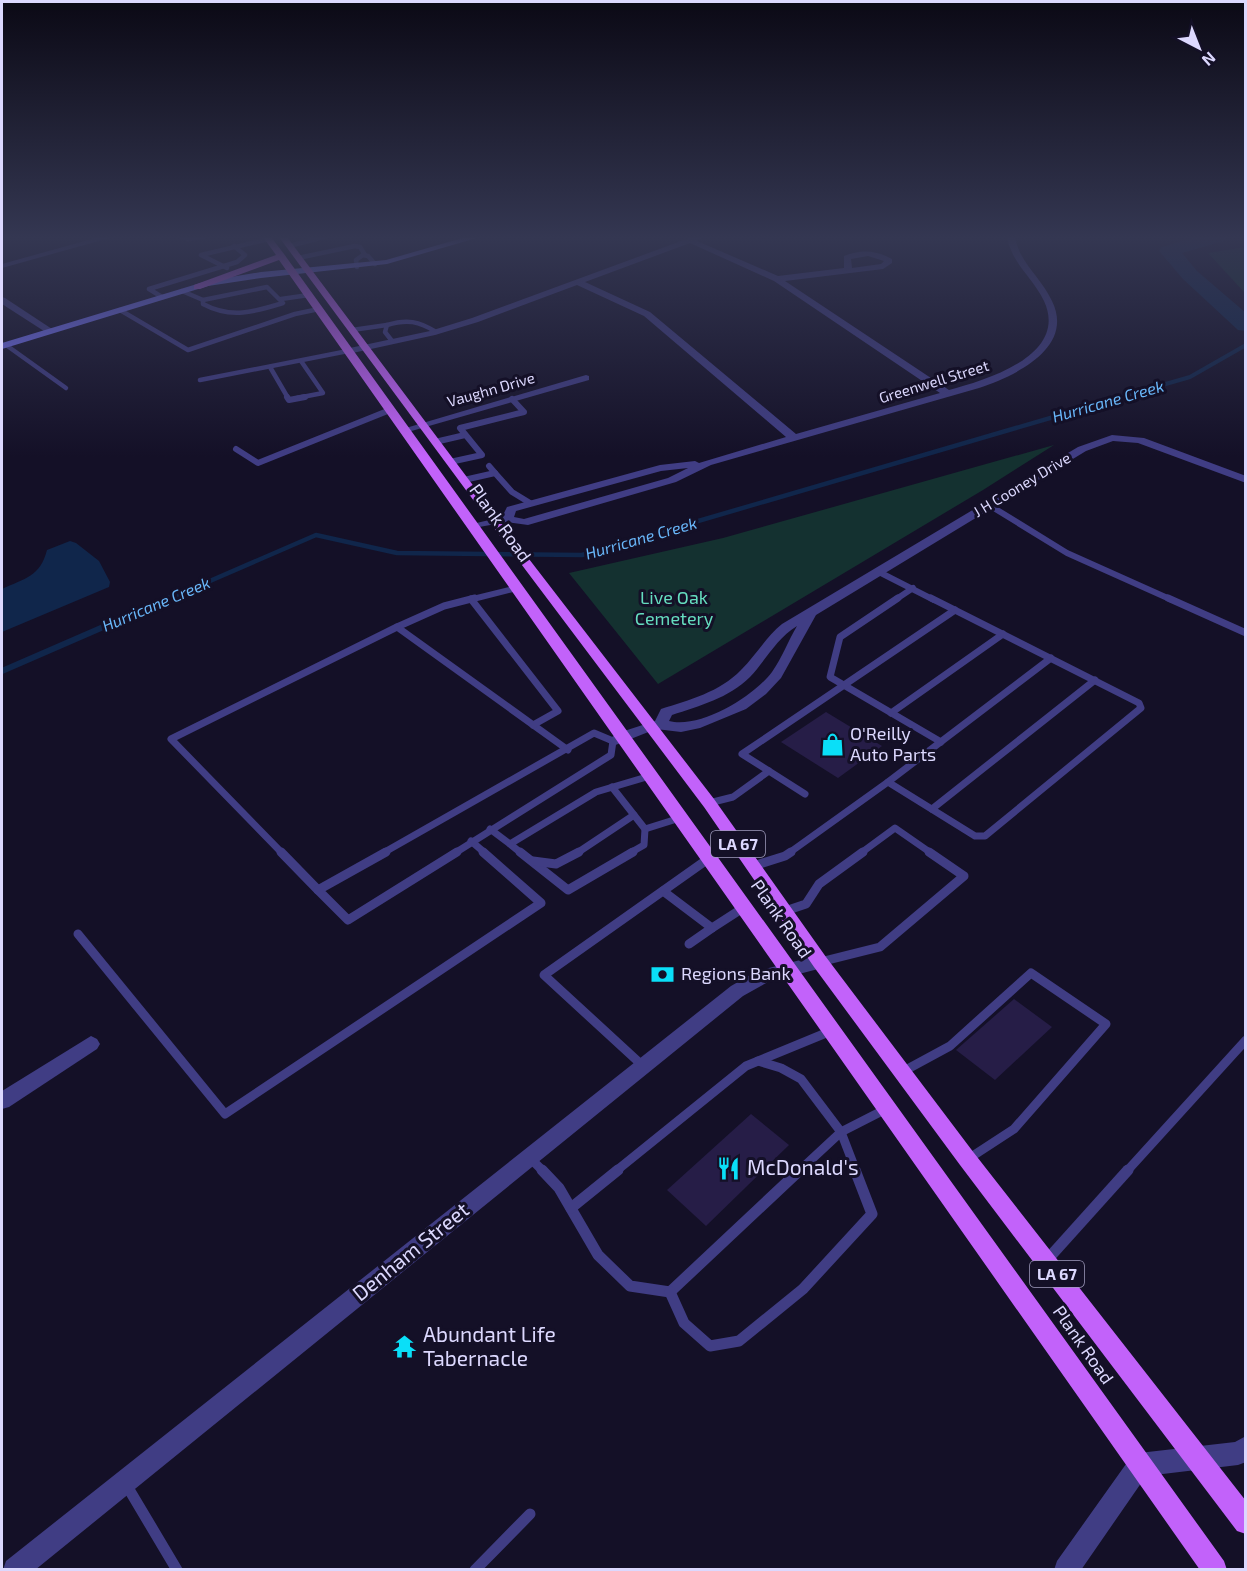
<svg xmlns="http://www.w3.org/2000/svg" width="1247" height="1571" viewBox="0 0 1247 1571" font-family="'Exo 2',sans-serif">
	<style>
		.green { fill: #143130 }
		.water { fill: #10264b }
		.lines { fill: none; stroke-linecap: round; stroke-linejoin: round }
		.stream-far2 { stroke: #10264b; stroke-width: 4 }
		.stream-far1 { stroke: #10264b; stroke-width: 4.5 }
		.stream { stroke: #10264b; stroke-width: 6 }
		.river { fill: #10264b; fill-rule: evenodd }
		.building { fill: #261d47 }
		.lane-far4 { stroke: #403d84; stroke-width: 4.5 }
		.lane-far3 { stroke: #403d84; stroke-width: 6 }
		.lane-far2 { stroke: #403d84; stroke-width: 7 }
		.lane-far1 { stroke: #403d84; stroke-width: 9 }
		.lane { stroke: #403d84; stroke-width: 11 }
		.street { fill: #403d84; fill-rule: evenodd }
		.secondary { fill: #7672fb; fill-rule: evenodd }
		.primary { fill: #c262fa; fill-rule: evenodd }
		.labels { text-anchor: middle; stroke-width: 6; stroke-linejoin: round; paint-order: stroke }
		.far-street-label { font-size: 15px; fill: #dcd8fe; stroke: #141027 }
		.far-water-label { font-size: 16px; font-style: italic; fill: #69b7fa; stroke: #141027 }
		.shield { fill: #141027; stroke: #a09cbe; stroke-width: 1.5 }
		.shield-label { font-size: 16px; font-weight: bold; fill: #dcd8fe }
		.street-label { font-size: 18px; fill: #dcd8fe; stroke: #141027 }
		.park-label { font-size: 18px; fill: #65ddbf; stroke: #141027 }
		.poi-label { font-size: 18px; fill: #dcd8fe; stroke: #141027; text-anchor: start }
		.near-poi-label { font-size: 21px; fill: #dcd8fe; stroke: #141027; text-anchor: start }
		.near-street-label { font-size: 21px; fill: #dcd8fe; stroke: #141027 }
	</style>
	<rect width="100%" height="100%" fill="#141027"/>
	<g class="green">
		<path d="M 1245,247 L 1246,247 L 1245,293 L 1208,253 Z"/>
		<path d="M 1054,445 L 983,490 L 658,684 L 569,573 L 723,538 Z"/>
	</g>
	<path class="water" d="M 70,541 L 76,543 L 99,561 L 110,582 L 109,587 L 2,632 L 2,589 C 25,578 40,577 47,550 Z"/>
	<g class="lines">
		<path class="stream-far2" d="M 1117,398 L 1190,377 L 1246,345"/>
		<path class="stream-far1" d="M 166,600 L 316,535 L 397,553 L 582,555 L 1122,397"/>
		<path class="stream" d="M 2,671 L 170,598"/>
		<path class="river" d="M 1195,237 L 1226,237 L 1224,241 L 1182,253 L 1197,271 L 1246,313 L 1246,331 L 1238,330 L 1183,279 L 1159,251 L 1162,247 Z"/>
	</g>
	<g class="building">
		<path d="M 826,712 L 882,746 L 838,778 L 781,742 Z"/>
		<path d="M 1014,999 L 1052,1027 L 995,1080 L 956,1050 Z"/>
		<path d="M 751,1114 L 789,1145 L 706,1226 L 667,1190 Z"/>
	</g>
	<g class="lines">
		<g class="lane-far4">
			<path d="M 182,237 L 188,239 L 204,237"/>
			<path d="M 289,246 L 324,237"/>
			<path d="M 298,258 L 355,246 L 360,247 L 365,255"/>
			<path d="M 357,267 L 356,260 L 363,255 L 368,256 L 375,264"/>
			<path d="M 227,268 L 201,255 L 269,239"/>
			<path d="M 267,287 L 283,303 C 254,312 231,319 203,304 L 203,300 Z"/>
			<path d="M 182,291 L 203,300"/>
			<path d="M 162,297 L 149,289 L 237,262 L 245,255 L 234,246"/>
			<path d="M 281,299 L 309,295"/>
			<path d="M 120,310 L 188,350 L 295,314 L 319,309"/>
			<path d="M 352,330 L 387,325"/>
			<path d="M 392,341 L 385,332 L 387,325 C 407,319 419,321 436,332"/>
			<path d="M 6,345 L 66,388"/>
			<path d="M 270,367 L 288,398"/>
			<path d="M 200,380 L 348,351"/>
			<path d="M 297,398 L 323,393 L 301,361"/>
		</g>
		<g class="lane-far3">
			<path d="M 287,397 L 289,400 L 305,397"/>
			<path d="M 435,442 L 465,435"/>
			<path d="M 236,449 L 258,463 L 390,410"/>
			<path d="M 450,462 L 482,455 L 460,428 L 524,412 L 512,399"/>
			<path d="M 489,466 L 495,473"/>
			<path d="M 464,480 L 495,473 L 512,492 L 530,503"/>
			<path d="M 989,505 L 1067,553 L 1172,600"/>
			<path d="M 879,572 L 934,600"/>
			<path d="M 469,600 L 517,588"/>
			<path d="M 895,600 L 913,588"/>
		</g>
		<g class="lane-far2">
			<path d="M 475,598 L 444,606 L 397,627 L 568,750"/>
			<path d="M 898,598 L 840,637 L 830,677 L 941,742"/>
			<path d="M 1168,598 L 1246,633"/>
			<path d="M 471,599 L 558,711 L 533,725"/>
			<path d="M 891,713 L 1003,634"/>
			<path d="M 888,782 L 1051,658"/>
			<path d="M 612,787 L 645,829 L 680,818"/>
			<path d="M 805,794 L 742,754 L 955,610"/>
			<path d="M 709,803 L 733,797 L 769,771"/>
			<path d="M 932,809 L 1095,680"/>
			<path d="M 490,829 L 510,844 L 596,792 L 650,776"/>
			<path d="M 471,841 L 485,853"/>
			<path d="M 510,844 L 521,853"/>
			<path d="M 282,853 L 171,739 L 397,627"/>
			<path d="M 383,853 L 594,733 L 613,741 L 611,755 L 455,853"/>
			<path d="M 577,853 L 634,815"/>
			<path d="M 630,853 L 644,845 L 645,829"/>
			<path d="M 789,853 L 888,782 L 975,836 L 985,836 L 1141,708 L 1139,703 L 931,598"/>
			<path d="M 861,853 L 895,828 L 931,853"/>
		</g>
		<g class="lane-far1">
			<path d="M 281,852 L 318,890"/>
			<path d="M 386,852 L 318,890 L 348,920 L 457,852"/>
			<path d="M 520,852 L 568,890 L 633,852"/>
			<path d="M 533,861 L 556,864 L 579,852"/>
			<path d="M 753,866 L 785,856 L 791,852"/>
			<path d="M 663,891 L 712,928 L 743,908"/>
			<path d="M 785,911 L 806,904 L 819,884 L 863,852"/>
			<path d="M 78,934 L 225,1114 L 541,903 L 483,852"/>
			<path d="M 689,944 L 712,928"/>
			<path d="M 820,962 L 880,947 L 964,876 L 929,852"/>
			<path d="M 758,1061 L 781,1068 L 801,1079 L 841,1132 L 856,1171"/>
			<path d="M 643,1066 L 544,975 L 708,859"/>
			<path d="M 902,1072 L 950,1046 L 1031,973 L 1106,1024 L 1014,1129 L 968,1159"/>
			<path d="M 529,1157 L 543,1171"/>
			<path d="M 616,1171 L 746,1066 L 831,1031"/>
			<path d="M 799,1171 L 841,1132 L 886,1109"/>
			<path d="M 1127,1171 L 1246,1040"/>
		</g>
		<g class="lane">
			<path d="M 542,1170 L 559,1188 L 598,1255 L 630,1286 L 670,1292 L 800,1170"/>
			<path d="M 571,1208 L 618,1170"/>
			<path d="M 1047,1260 L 1128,1170"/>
			<path d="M 670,1292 L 684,1323 L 710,1346 L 739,1341 L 803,1289 L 872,1214 L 855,1170"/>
			<path d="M 127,1486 L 177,1570"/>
			<path d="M 475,1570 L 530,1514"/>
		</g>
		<g class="street">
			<path d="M 99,237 L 113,237 L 2,268 L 2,264 Z"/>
			<path d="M 692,237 L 704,237 L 697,241 L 778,276 L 844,268 L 844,256 C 861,249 876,250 892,259 L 892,263 L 883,269 L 785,281 L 949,390 C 987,380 1069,355 1044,301 C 1033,278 1012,264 1007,237 L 1015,237 C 1020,264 1041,277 1052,301 C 1075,348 1015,376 979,388 L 711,465 L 676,482 L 528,525 L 507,522 L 468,529 L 468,525 L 502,517 L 507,507 L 660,465 L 695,461 L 699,463 L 786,437 L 644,316 L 577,285 L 478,322 L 435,335 L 348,354 L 343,351 L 345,349 L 430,331 L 472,318 ZM 690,243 L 774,281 L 940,393 L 796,434 L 650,312 L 585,282 ZM 868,256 L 884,261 L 881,264 L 852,268 L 851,259 ZM 688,468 L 668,478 L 524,519 L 514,517 L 516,511 L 661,471 Z"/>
			<path d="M 2,297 L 5,298 L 55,331 L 47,333 L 2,304 Z"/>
			<path d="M 586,375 L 589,376 L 589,380 L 408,432 L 399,430 Z"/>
			<path d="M 1112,435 L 1144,438 L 1246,476 L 1246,483 L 1138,443 L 1113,441 L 1086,451 L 816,615 L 781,678 L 766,694 L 746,709 L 700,728 L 681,732 L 656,729 L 613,746 L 606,741 L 618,733 L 655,721 L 661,709 C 689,700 720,692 741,670 C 756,655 766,637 782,624 L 1078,447 ZM 797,626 C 788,641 782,658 772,672 C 753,697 700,729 669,721 L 672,715 C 699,706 729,698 750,677 C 766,660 776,639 797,626 Z"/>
			<path d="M 820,955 L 826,957 L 829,962 L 826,967 L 768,982 L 743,996 L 35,1570 L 3,1570 L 6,1561 L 731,986 L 757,971 Z"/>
			<path d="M 91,1036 L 97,1039 L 100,1044 L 97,1049 L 9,1107 L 2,1109 L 2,1091 Z"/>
			<path d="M 1246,1436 L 1246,1462 L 1238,1465 L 1146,1476 L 1081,1570 L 1054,1570 L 1057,1561 L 1131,1457 L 1139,1453 L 1235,1442 Z"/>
		</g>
		<path class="secondary" d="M 466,237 L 480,237 L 387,264 L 261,278 L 208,286 L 2,349 L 2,343 L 207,281 L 261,272 L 386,260 Z"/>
		<g class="primary">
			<path d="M 263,237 L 271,237 L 284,254 L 1224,1561 L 1227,1570 L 1200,1570 L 279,260 L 200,289 L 194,289 L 194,285 L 276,255 Z"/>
			<path d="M 279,237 L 287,237 L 499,520 L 714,799 L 826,957 L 974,1153 L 1246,1501 L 1246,1534 L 1237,1531 L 960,1165 L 814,967 L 704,807 L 491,524 Z"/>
		</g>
	</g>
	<linearGradient id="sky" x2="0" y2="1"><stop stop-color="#0b0915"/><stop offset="0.52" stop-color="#343752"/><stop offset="1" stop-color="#343752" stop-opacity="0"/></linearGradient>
	<rect width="1247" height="457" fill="url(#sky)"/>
	<defs>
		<symbol id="shop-bare" viewBox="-9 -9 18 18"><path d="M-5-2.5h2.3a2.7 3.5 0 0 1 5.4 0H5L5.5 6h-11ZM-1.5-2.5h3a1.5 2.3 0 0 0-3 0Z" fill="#0adff8" stroke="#141027" stroke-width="2.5" paint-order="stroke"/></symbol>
		<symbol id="bank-bare" viewBox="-9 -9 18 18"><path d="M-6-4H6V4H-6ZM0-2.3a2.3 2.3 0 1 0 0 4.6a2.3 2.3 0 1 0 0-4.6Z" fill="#0adff8" stroke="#141027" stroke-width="2.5" paint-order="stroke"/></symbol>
		<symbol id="restaurant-bare" viewBox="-9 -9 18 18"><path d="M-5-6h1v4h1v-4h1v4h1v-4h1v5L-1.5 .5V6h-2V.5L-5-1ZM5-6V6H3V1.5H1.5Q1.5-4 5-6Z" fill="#0adff8" stroke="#141027" stroke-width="2.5" paint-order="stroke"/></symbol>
		<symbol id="temple-bare" viewBox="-9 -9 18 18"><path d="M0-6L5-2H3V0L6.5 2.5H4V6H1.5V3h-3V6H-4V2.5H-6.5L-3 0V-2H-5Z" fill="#0adff8" stroke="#141027" stroke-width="2.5" paint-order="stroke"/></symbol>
	</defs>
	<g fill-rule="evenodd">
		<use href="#shop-bare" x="816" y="728" width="33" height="33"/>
		<use href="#bank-bare" x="646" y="958" width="33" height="33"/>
		<use href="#restaurant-bare" x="712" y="1152" width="33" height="33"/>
		<use href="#temple-bare" x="388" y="1330" width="33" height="33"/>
	</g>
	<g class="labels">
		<g class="far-street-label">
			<text transform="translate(934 382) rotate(-17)" y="5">Greenwell Street</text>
			<text transform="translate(491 390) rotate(-16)" y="5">Vaughn Drive</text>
			<text transform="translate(1022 485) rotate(-31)" y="5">J H Cooney Drive</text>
		</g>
		<g class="far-water-label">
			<text transform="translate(1108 401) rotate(-16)" y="6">Hurricane Creek</text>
			<text transform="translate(641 538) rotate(-16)" y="6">Hurricane Creek</text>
			<text transform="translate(156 604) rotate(-23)" y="6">Hurricane Creek</text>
		</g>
		<g class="shield">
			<rect x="711" y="831" width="54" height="26" rx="4.5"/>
			<rect x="1030" y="1261" width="54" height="26" rx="4.5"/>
		</g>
		<g class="shield-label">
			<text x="738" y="850">LA 67</text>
			<text x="1057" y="1280">LA 67</text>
		</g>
		<g class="street-label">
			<text transform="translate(500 523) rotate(54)" y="6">Plank Road</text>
			<text transform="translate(781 919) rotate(55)" y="6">Plank Road</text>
			<text transform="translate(1083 1345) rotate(55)" y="6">Plank Road</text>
		</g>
		<g class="park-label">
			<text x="674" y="604">Live Oak<tspan x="674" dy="21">Cemetery</tspan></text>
		</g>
		<g class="poi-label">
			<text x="850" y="740">O'Reilly<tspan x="850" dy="21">Auto Parts</tspan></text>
			<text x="681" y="980">Regions Bank</text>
		</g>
		<g class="near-poi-label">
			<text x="747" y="1175">McDonald's</text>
			<text x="423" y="1342">Abundant Life<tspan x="423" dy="24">Tabernacle</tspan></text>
		</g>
		<g class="near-street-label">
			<text transform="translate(411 1252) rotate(-39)" y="7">Denham Street</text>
		</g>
	</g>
	<rect width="1247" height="1571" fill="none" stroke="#dcd8fe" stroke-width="6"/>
	<g transform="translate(1199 48) rotate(138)" stroke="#141027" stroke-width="4.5" paint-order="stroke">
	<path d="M0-4.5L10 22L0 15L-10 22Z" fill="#dcd8fe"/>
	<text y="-9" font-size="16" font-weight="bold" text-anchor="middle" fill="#dcd8fe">N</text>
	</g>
</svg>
